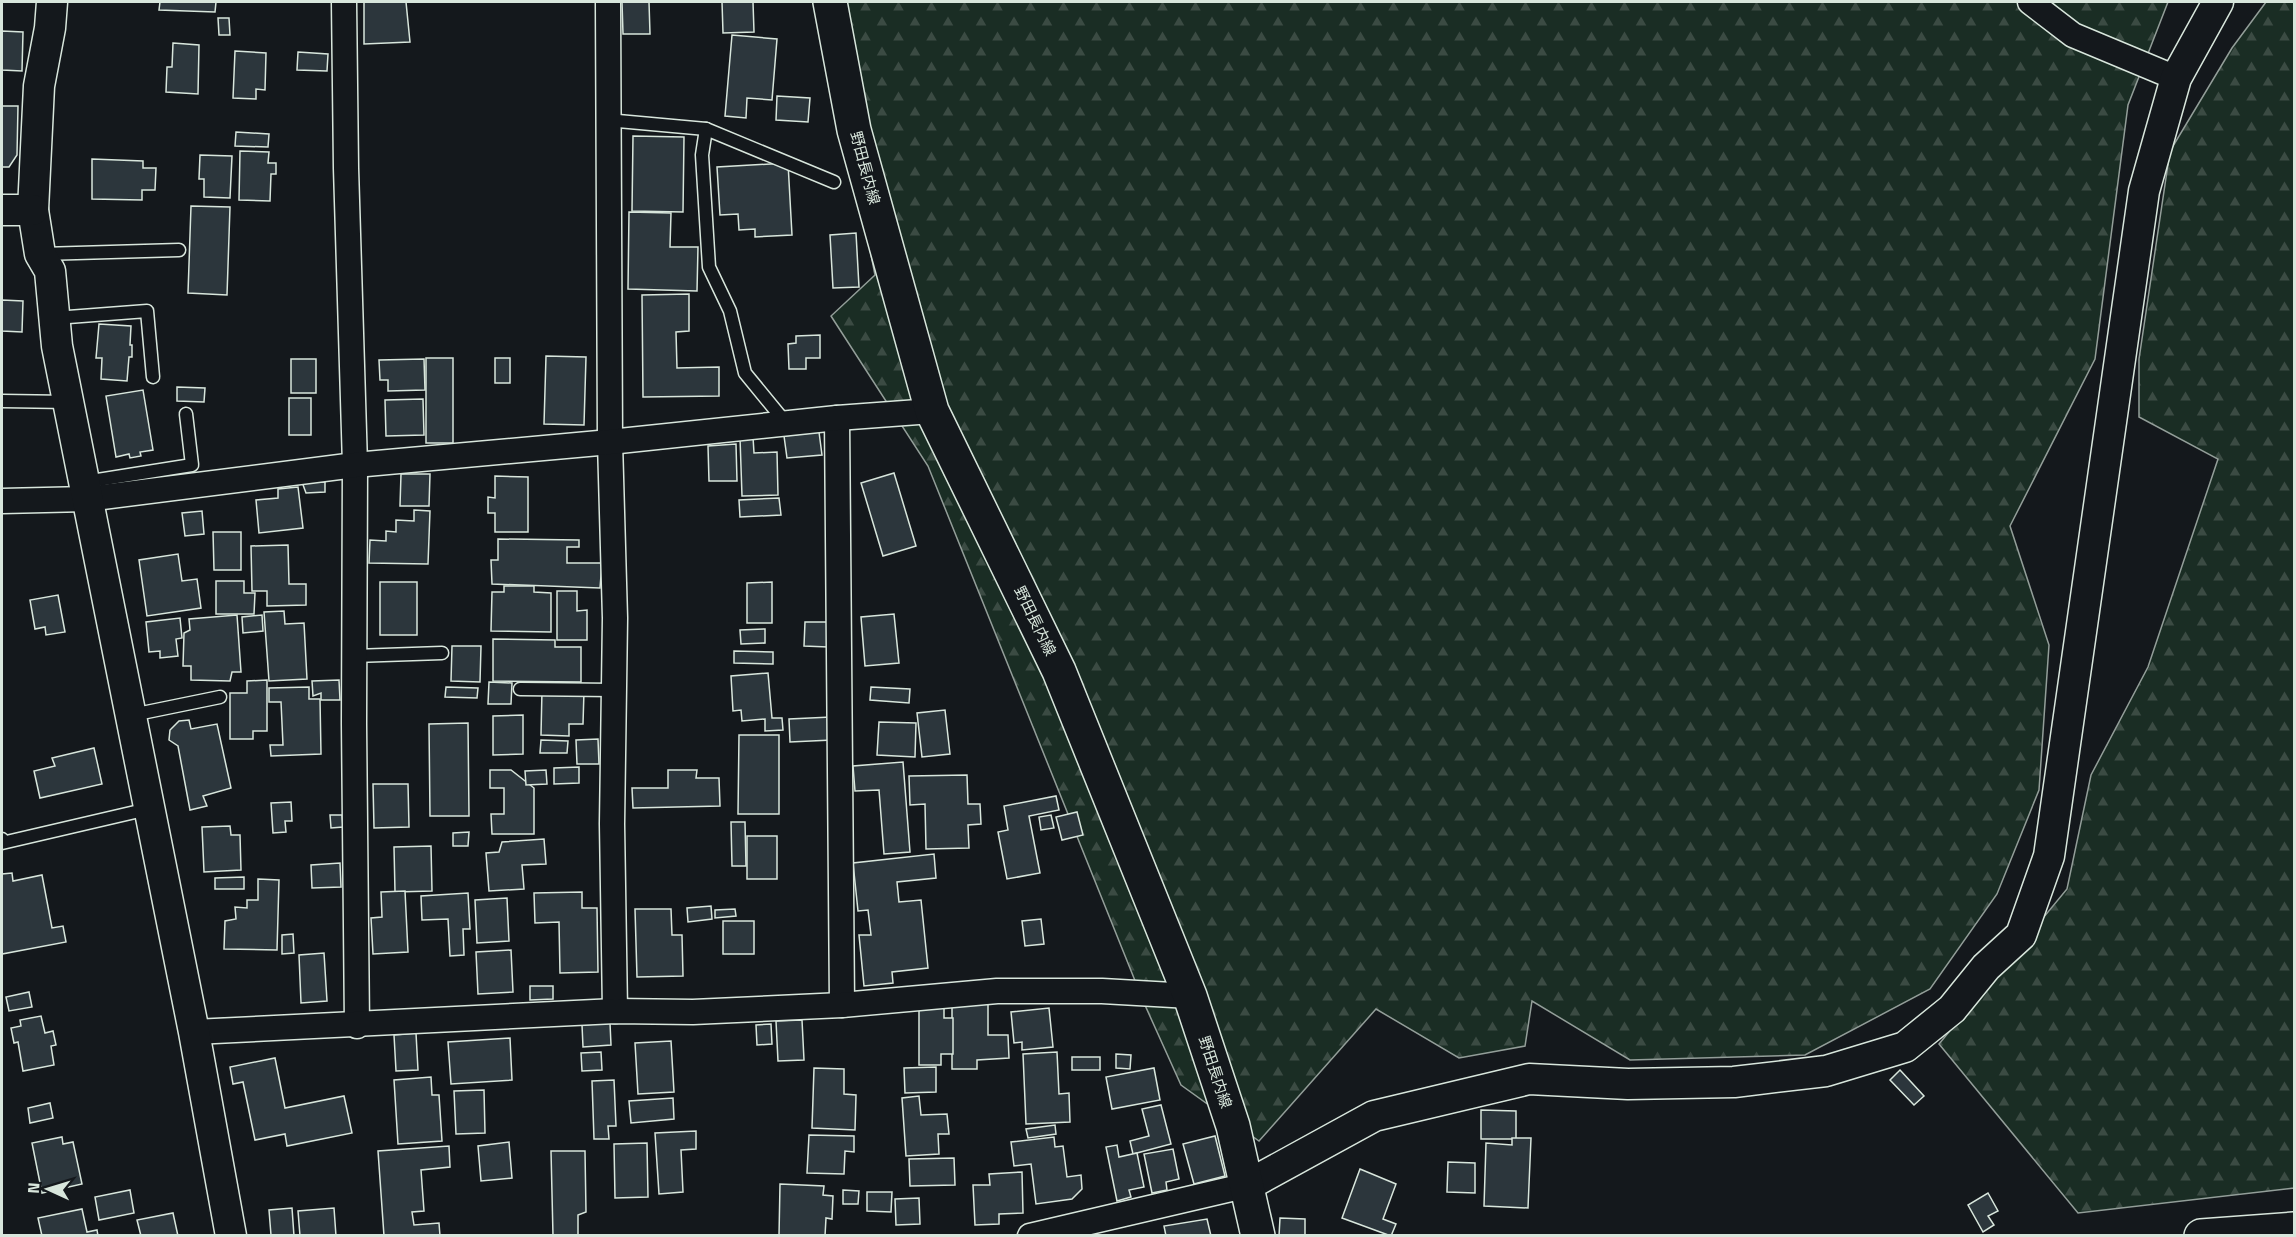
<svg xmlns="http://www.w3.org/2000/svg" width="2296" height="1237" viewBox="0 0 2296 1237" font-family="'Titillium Web','Noto Sans JP',sans-serif">
	<style>
		.forest { fill: url(#forest-firs); stroke: #939e99; stroke-width: 1.5 }
		.building { fill: #2c363c; stroke: #d8e6dc; stroke-width: 1.5 }
		.lines { fill: none; stroke-linecap: round; stroke-linejoin: round }
		.service-casing { stroke: #d8e6dc; stroke-width: 15 }
		.minor-casing { stroke: #d8e6dc; stroke-width: 27 }
		.tertiary-casing { stroke: #d8e6dc; stroke-width: 33 }
		.secondary-casing { stroke: #d8e6dc; stroke-width: 36 }
		.motorway-casing { stroke: #d8e6dc; stroke-width: 36 }
		.service { stroke: #14181c; stroke-width: 12 }
		.minor { stroke: #14181c; stroke-width: 24 }
		.tertiary { stroke: #14181c; stroke-width: 30 }
		.secondary { stroke: #14181c; stroke-width: 33 }
		.motorway { stroke: #14181c; stroke-width: 33 }
		.labels { text-anchor: middle; stroke-width: 4.5; stroke-linejoin: round; paint-order: stroke }
		.street-label { font-size: 15px; fill: #d8e6dc; stroke: #14181c }
	</style>
	<defs>
		<pattern id="forest-firs" width="22" height="20" patternUnits="userSpaceOnUse" patternTransform="scale(1.5)"><rect width="22" height="20" fill="#1a2d24"/><path d="M5 1l3.5 6h-7zM16 11l3.5 6h-7z" fill="#3b4b43"/></pattern>
	</defs>
	<rect width="100%" height="100%" fill="#14181c"/>
	<g class="forest">
		<path d="M 821,2 L 2168,2 L 2128,105 L 2095,359 L 2010,526 L 2049,645 L 2039,790 L 1997,894 L 1930,989 L 1805,1055 L 1630,1060 L 1532,1001 L 1525,1046 L 1459,1058 L 1376,1009 L 1259,1141 L 1181,1085 L 1144,1003 L 928,466 L 831,316 L 875,275 Z"/>
		<path d="M 2266,2 L 2294,2 L 2294,1188 L 2078,1213 L 1939,1044 L 2067,889 L 2091,775 L 2148,667 L 2218,459 L 2139,417 L 2139,359 L 2170,151 L 2232,48 Z"/>
	</g>
	<g class="building">
		<path d="M 160,2 L 216,2 L 215,12 L 159,10 Z"/>
		<path d="M 364,2 L 406,2 L 410,42 L 364,44 Z"/>
		<path d="M 622,2 L 649,2 L 650,34 L 623,34 Z"/>
		<path d="M 722,2 L 753,2 L 754,32 L 723,33 Z"/>
		<path d="M 218,18 L 229,18 L 230,35 L 219,35 Z"/>
		<path d="M 2,31 L 23,32 L 22,71 L 2,70 Z"/>
		<path d="M 732,35 L 777,39 L 772,100 L 747,98 L 746,118 L 725,116 Z"/>
		<path d="M 173,43 L 199,45 L 198,94 L 166,92 L 167,67 L 172,67 Z"/>
		<path d="M 235,51 L 266,53 L 265,90 L 256,89 L 256,99 L 233,98 Z"/>
		<path d="M 298,52 L 328,54 L 327,71 L 297,70 Z"/>
		<path d="M 777,96 L 810,98 L 808,122 L 776,120 Z"/>
		<path d="M 2,106 L 18,106 L 17,155 L 9,167 L 2,167 Z"/>
		<path d="M 236,132 L 269,134 L 268,147 L 235,146 Z"/>
		<path d="M 633,136 L 684,137 L 683,212 L 632,211 Z"/>
		<path d="M 240,151 L 269,152 L 268,163 L 276,163 L 276,174 L 271,174 L 270,201 L 239,200 Z"/>
		<path d="M 200,155 L 232,156 L 230,198 L 204,197 L 204,179 L 199,179 Z"/>
		<path d="M 92,159 L 143,161 L 143,168 L 156,168 L 155,190 L 142,190 L 142,200 L 92,199 Z"/>
		<path d="M 788,163 L 792,235 L 755,237 L 755,229 L 739,230 L 738,214 L 720,215 L 717,167 Z"/>
		<path d="M 191,206 L 230,207 L 227,295 L 188,293 Z"/>
		<path d="M 629,212 L 671,213 L 670,247 L 698,247 L 697,291 L 628,289 Z"/>
		<path d="M 856,233 L 859,287 L 833,288 L 830,235 Z"/>
		<path d="M 689,294 L 689,331 L 676,332 L 677,368 L 719,367 L 719,396 L 643,397 L 642,295 Z"/>
		<path d="M 2,300 L 23,301 L 22,332 L 2,331 Z"/>
		<path d="M 99,324 L 131,326 L 130,345 L 132,345 L 132,357 L 129,357 L 127,381 L 101,379 L 102,358 L 96,358 Z"/>
		<path d="M 820,335 L 820,358 L 806,358 L 806,369 L 789,369 L 788,344 L 796,343 L 796,336 Z"/>
		<path d="M 546,356 L 586,357 L 584,425 L 544,424 Z"/>
		<rect x="426" y="358" width="27" height="85"/>
		<rect x="495" y="358" width="15" height="25"/>
		<rect x="291" y="359" width="25" height="34"/>
		<path d="M 424,359 L 425,390 L 388,391 L 388,380 L 380,380 L 379,360 Z"/>
		<path d="M 177,387 L 205,388 L 204,402 L 177,401 Z"/>
		<path d="M 143,390 L 153,450 L 140,452 L 141,456 L 130,458 L 129,454 L 116,457 L 106,396 Z"/>
		<rect x="289" y="398" width="22" height="37"/>
		<path d="M 423,399 L 424,435 L 386,436 L 385,400 Z"/>
		<path d="M 819,432 L 822,455 L 787,458 L 784,436 Z"/>
		<path d="M 753,437 L 754,453 L 777,452 L 778,495 L 742,496 L 740,438 Z"/>
		<path d="M 736,444 L 737,481 L 709,481 L 708,446 Z"/>
		<path d="M 894,473 L 916,546 L 883,556 L 861,483 Z"/>
		<path d="M 401,474 L 430,474 L 429,506 L 400,506 Z"/>
		<path d="M 495,476 L 528,477 L 528,532 L 495,532 L 495,513 L 488,513 L 488,497 L 495,498 Z"/>
		<path d="M 302,482 L 325,482 L 325,492 L 306,493 Z"/>
		<path d="M 298,487 L 303,528 L 259,533 L 256,500 L 278,498 L 278,489 Z"/>
		<path d="M 779,498 L 781,515 L 740,517 L 739,500 Z"/>
		<path d="M 414,510 L 430,511 L 428,564 L 369,563 L 370,540 L 386,541 L 386,531 L 396,532 L 396,520 L 414,521 Z"/>
		<path d="M 202,511 L 204,534 L 185,536 L 182,513 Z"/>
		<path d="M 213,532 L 241,532 L 241,570 L 214,570 Z"/>
		<path d="M 498,539 L 579,540 L 579,547 L 567,547 L 567,563 L 602,563 L 600,588 L 492,584 L 491,560 L 498,560 Z"/>
		<path d="M 288,545 L 289,584 L 306,584 L 306,605 L 267,606 L 267,591 L 252,591 L 251,546 Z"/>
		<path d="M 178,554 L 182,581 L 197,579 L 201,608 L 147,616 L 139,560 Z"/>
		<path d="M 216,581 L 244,581 L 244,593 L 255,593 L 254,614 L 216,614 Z"/>
		<rect x="380" y="582" width="37" height="53"/>
		<path d="M 772,582 L 772,623 L 747,623 L 747,583 Z"/>
		<path d="M 504,586 L 534,586 L 534,592 L 551,593 L 551,632 L 491,631 L 492,592 L 504,592 Z"/>
		<path d="M 557,591 L 577,591 L 577,611 L 587,610 L 587,640 L 557,640 Z"/>
		<path d="M 58,595 L 65,632 L 46,635 L 45,627 L 35,629 L 30,600 Z"/>
		<path d="M 284,611 L 285,624 L 304,623 L 307,679 L 269,681 L 264,612 Z"/>
		<path d="M 894,614 L 899,663 L 865,666 L 861,617 Z"/>
		<path d="M 237,615 L 241,672 L 232,672 L 230,681 L 191,680 L 191,666 L 183,666 L 184,633 L 190,630 L 189,619 Z"/>
		<path d="M 262,615 L 263,631 L 243,633 L 242,617 Z"/>
		<path d="M 180,618 L 182,638 L 176,639 L 178,656 L 160,658 L 160,651 L 149,652 L 146,622 Z"/>
		<path d="M 805,622 L 829,622 L 828,647 L 804,646 Z"/>
		<path d="M 765,629 L 765,643 L 741,644 L 740,630 Z"/>
		<path d="M 493,639 L 555,640 L 555,647 L 581,647 L 581,682 L 493,681 Z"/>
		<path d="M 452,646 L 481,646 L 480,682 L 451,681 Z"/>
		<path d="M 734,651 L 773,652 L 773,664 L 734,663 Z"/>
		<path d="M 768,673 L 772,718 L 782,718 L 783,730 L 765,731 L 765,719 L 742,721 L 741,710 L 733,711 L 731,676 Z"/>
		<path d="M 267,680 L 267,731 L 253,731 L 253,739 L 230,739 L 230,693 L 247,693 L 247,681 Z"/>
		<path d="M 339,680 L 340,700 L 321,700 L 321,693 L 313,696 L 312,681 Z"/>
		<path d="M 489,682 L 512,683 L 511,704 L 488,704 Z"/>
		<path d="M 309,687 L 309,699 L 320,699 L 321,754 L 271,756 L 270,745 L 283,745 L 281,702 L 269,702 L 269,688 Z"/>
		<path d="M 446,687 L 478,688 L 477,698 L 445,697 Z"/>
		<path d="M 871,687 L 910,689 L 909,703 L 870,700 Z"/>
		<path d="M 542,690 L 584,691 L 583,724 L 569,724 L 569,736 L 541,735 Z"/>
		<path d="M 945,710 L 950,754 L 922,757 L 917,713 Z"/>
		<path d="M 523,715 L 523,754 L 493,755 L 493,716 Z"/>
		<path d="M 831,717 L 832,740 L 790,742 L 789,719 Z"/>
		<path d="M 189,720 L 191,729 L 217,724 L 231,788 L 203,796 L 207,806 L 190,810 L 178,746 L 169,740 L 170,730 L 179,721 Z"/>
		<path d="M 879,722 L 916,723 L 915,757 L 877,755 Z"/>
		<path d="M 468,723 L 469,816 L 430,816 L 429,724 Z"/>
		<path d="M 739,735 L 779,735 L 779,814 L 738,814 Z"/>
		<path d="M 598,739 L 599,764 L 577,764 L 576,740 Z"/>
		<path d="M 541,740 L 568,741 L 567,753 L 540,753 Z"/>
		<path d="M 94,748 L 102,784 L 40,798 L 34,771 L 55,766 L 52,758 Z"/>
		<path d="M 903,762 L 910,852 L 884,854 L 879,790 L 855,791 L 853,766 Z"/>
		<path d="M 579,767 L 579,783 L 554,784 L 554,768 Z"/>
		<path d="M 490,770 L 511,770 L 534,788 L 534,834 L 492,834 L 491,814 L 504,814 L 504,788 L 490,788 Z"/>
		<path d="M 546,770 L 547,784 L 526,785 L 525,771 Z"/>
		<path d="M 668,770 L 697,770 L 696,778 L 719,778 L 720,806 L 633,808 L 632,788 L 668,788 Z"/>
		<path d="M 967,775 L 968,804 L 980,804 L 981,824 L 968,825 L 969,848 L 926,849 L 925,804 L 910,805 L 909,776 Z"/>
		<path d="M 373,784 L 408,784 L 409,827 L 374,828 Z"/>
		<path d="M 1056,796 L 1059,810 L 1029,816 L 1040,873 L 1007,879 L 998,832 L 1008,830 L 1004,806 Z"/>
		<path d="M 291,802 L 292,821 L 285,821 L 286,832 L 273,833 L 271,803 Z"/>
		<path d="M 1077,812 L 1083,835 L 1062,840 L 1056,817 Z"/>
		<path d="M 330,815 L 342,815 L 343,827 L 331,828 Z"/>
		<path d="M 1051,815 L 1054,828 L 1041,830 L 1039,817 Z"/>
		<path d="M 731,822 L 745,822 L 746,866 L 732,866 Z"/>
		<path d="M 230,826 L 231,835 L 240,835 L 241,870 L 204,872 L 202,827 Z"/>
		<path d="M 469,832 L 468,846 L 453,846 L 453,833 Z"/>
		<rect x="747" y="836" width="30" height="43"/>
		<path d="M 544,839 L 546,864 L 522,865 L 524,889 L 489,891 L 486,853 L 499,852 L 502,842 Z"/>
		<path d="M 431,846 L 432,891 L 395,892 L 394,847 Z"/>
		<path d="M 934,854 L 936,878 L 897,882 L 899,902 L 921,900 L 928,968 L 892,972 L 893,983 L 864,986 L 859,935 L 871,935 L 868,910 L 858,911 L 853,863 Z"/>
		<path d="M 340,863 L 341,887 L 312,888 L 311,865 Z"/>
		<path d="M 12,873 L 13,881 L 42,875 L 52,928 L 63,926 L 66,942 L 2,954 L 2,874 Z"/>
		<path d="M 244,877 L 244,889 L 215,889 L 215,878 Z"/>
		<path d="M 258,879 L 279,880 L 277,950 L 224,949 L 225,921 L 236,919 L 235,907 L 247,908 L 247,900 L 258,900 Z"/>
		<path d="M 405,891 L 408,952 L 373,954 L 371,918 L 382,917 L 381,892 Z"/>
		<path d="M 582,892 L 582,908 L 597,908 L 598,972 L 560,973 L 559,922 L 535,923 L 534,893 Z"/>
		<path d="M 468,893 L 470,929 L 463,929 L 464,955 L 450,956 L 448,919 L 422,920 L 421,896 Z"/>
		<path d="M 507,898 L 509,941 L 477,943 L 475,900 Z"/>
		<path d="M 711,906 L 712,919 L 688,922 L 687,908 Z"/>
		<path d="M 635,909 L 671,909 L 672,935 L 682,935 L 683,976 L 637,977 Z"/>
		<path d="M 735,909 L 736,916 L 715,918 L 715,910 Z"/>
		<path d="M 1041,919 L 1044,944 L 1025,946 L 1022,921 Z"/>
		<rect x="723" y="921" width="31" height="33"/>
		<path d="M 293,934 L 294,953 L 282,954 L 282,935 Z"/>
		<path d="M 511,950 L 513,992 L 478,994 L 476,952 Z"/>
		<path d="M 324,953 L 327,1001 L 301,1003 L 299,955 Z"/>
		<path d="M 530,986 L 553,986 L 553,999 L 530,1000 Z"/>
		<path d="M 29,992 L 32,1007 L 9,1011 L 6,997 Z"/>
		<path d="M 952,1001 L 988,1001 L 988,1035 L 1008,1035 L 1009,1058 L 977,1060 L 977,1069 L 952,1069 Z"/>
		<path d="M 919,1008 L 944,1008 L 944,1018 L 953,1018 L 953,1054 L 941,1054 L 941,1065 L 919,1065 Z"/>
		<path d="M 1049,1008 L 1053,1047 L 1022,1050 L 1022,1042 L 1014,1043 L 1011,1012 Z"/>
		<path d="M 41,1016 L 45,1033 L 53,1031 L 56,1045 L 51,1046 L 54,1065 L 23,1071 L 18,1042 L 14,1043 L 11,1028 L 21,1026 L 20,1020 Z"/>
		<path d="M 802,1020 L 804,1060 L 778,1061 L 776,1021 Z"/>
		<path d="M 610,1023 L 611,1045 L 583,1047 L 582,1025 Z"/>
		<path d="M 771,1024 L 772,1044 L 757,1045 L 756,1025 Z"/>
		<path d="M 416,1033 L 418,1070 L 396,1071 L 394,1035 Z"/>
		<path d="M 510,1038 L 512,1080 L 451,1084 L 448,1042 Z"/>
		<path d="M 671,1041 L 674,1092 L 638,1094 L 635,1043 Z"/>
		<path d="M 601,1052 L 602,1070 L 582,1071 L 581,1053 Z"/>
		<path d="M 1057,1052 L 1059,1094 L 1069,1093 L 1070,1122 L 1026,1124 L 1023,1054 Z"/>
		<path d="M 1116,1054 L 1131,1055 L 1130,1069 L 1116,1068 Z"/>
		<rect x="1072" y="1057" width="28" height="13"/>
		<path d="M 275,1058 L 285,1108 L 344,1096 L 352,1133 L 287,1146 L 285,1134 L 255,1140 L 243,1082 L 233,1084 L 230,1067 Z"/>
		<path d="M 936,1067 L 936,1092 L 905,1093 L 904,1068 Z"/>
		<path d="M 814,1068 L 844,1069 L 844,1094 L 856,1095 L 855,1130 L 812,1128 Z"/>
		<path d="M 1154,1068 L 1160,1100 L 1112,1109 L 1106,1077 Z"/>
		<path d="M 1900,1070 L 1924,1096 L 1914,1105 L 1890,1080 Z"/>
		<path d="M 431,1077 L 432,1095 L 439,1095 L 442,1141 L 398,1144 L 394,1080 Z"/>
		<path d="M 614,1080 L 616,1126 L 608,1126 L 609,1139 L 594,1139 L 592,1081 Z"/>
		<path d="M 484,1090 L 485,1133 L 456,1134 L 454,1091 Z"/>
		<path d="M 919,1096 L 921,1115 L 947,1114 L 949,1134 L 938,1134 L 939,1154 L 906,1156 L 902,1098 Z"/>
		<path d="M 673,1098 L 674,1119 L 631,1123 L 629,1101 Z"/>
		<path d="M 50,1103 L 53,1118 L 30,1123 L 28,1108 Z"/>
		<path d="M 1161,1105 L 1171,1144 L 1133,1154 L 1130,1141 L 1149,1136 L 1142,1109 Z"/>
		<path d="M 1481,1110 L 1516,1111 L 1516,1139 L 1481,1139 Z"/>
		<path d="M 1055,1125 L 1056,1134 L 1028,1138 L 1026,1129 Z"/>
		<path d="M 696,1131 L 696,1149 L 681,1150 L 683,1192 L 659,1194 L 655,1133 Z"/>
		<path d="M 809,1135 L 854,1136 L 854,1152 L 845,1151 L 844,1174 L 807,1173 Z"/>
		<path d="M 1215,1136 L 1225,1176 L 1194,1184 L 1183,1144 Z"/>
		<path d="M 62,1137 L 63,1144 L 73,1142 L 82,1184 L 42,1193 L 32,1143 Z"/>
		<path d="M 1054,1137 L 1055,1147 L 1063,1146 L 1067,1177 L 1081,1175 L 1082,1189 L 1072,1199 L 1036,1204 L 1031,1164 L 1014,1166 L 1011,1142 Z"/>
		<path d="M 1512,1138 L 1531,1138 L 1528,1208 L 1484,1206 L 1486,1143 L 1512,1145 Z"/>
		<path d="M 509,1142 L 512,1178 L 481,1181 L 478,1146 Z"/>
		<path d="M 647,1143 L 648,1197 L 615,1198 L 614,1144 Z"/>
		<path d="M 1117,1145 L 1119,1157 L 1137,1153 L 1144,1187 L 1129,1190 L 1131,1197 L 1117,1201 L 1106,1147 Z"/>
		<path d="M 449,1146 L 450,1167 L 421,1170 L 424,1211 L 412,1212 L 414,1225 L 439,1223 L 440,1236 L 384,1236 L 378,1151 Z"/>
		<path d="M 1173,1149 L 1179,1179 L 1166,1182 L 1167,1190 L 1152,1193 L 1144,1154 Z"/>
		<path d="M 551,1151 L 585,1151 L 586,1212 L 578,1215 L 578,1236 L 553,1236 Z"/>
		<path d="M 954,1158 L 955,1185 L 910,1186 L 909,1159 Z"/>
		<path d="M 1448,1162 L 1475,1163 L 1475,1193 L 1447,1192 Z"/>
		<path d="M 1360,1169 L 1396,1184 L 1383,1219 L 1396,1224 L 1391,1236 L 1342,1218 Z"/>
		<path d="M 1022,1172 L 1023,1213 L 999,1214 L 999,1224 L 975,1225 L 973,1185 L 990,1185 L 989,1174 Z"/>
		<path d="M 780,1184 L 824,1186 L 823,1195 L 833,1196 L 832,1219 L 826,1218 L 825,1236 L 779,1236 Z"/>
		<path d="M 130,1190 L 134,1213 L 99,1220 L 95,1197 Z"/>
		<path d="M 843,1190 L 859,1191 L 858,1204 L 843,1204 Z"/>
		<path d="M 867,1192 L 892,1192 L 891,1212 L 867,1211 Z"/>
		<path d="M 1988,1193 L 1998,1211 L 1988,1216 L 1994,1225 L 1983,1232 L 1968,1205 Z"/>
		<path d="M 919,1198 L 920,1224 L 896,1225 L 895,1199 Z"/>
		<path d="M 292,1208 L 294,1236 L 265,1236 L 271,1235 L 269,1210 Z"/>
		<path d="M 334,1208 L 336,1236 L 300,1236 L 298,1211 Z"/>
		<path d="M 82,1209 L 87,1232 L 97,1230 L 98,1236 L 42,1236 L 38,1218 Z"/>
		<path d="M 173,1213 L 178,1236 L 141,1236 L 137,1220 Z"/>
		<path d="M 1280,1218 L 1305,1219 L 1305,1236 L 1279,1236 Z"/>
		<path d="M 1207,1219 L 1211,1236 L 1166,1236 L 1164,1226 Z"/>
	</g>
	<g class="lines">
		<defs>
			<g id="service">
				<path d="M 607,120 L 706,129 L 834,182"/>
				<path d="M 706,129 L 702,155 L 709,267 L 730,311 L 745,373 L 786,423"/>
				<path d="M 42,254 L 179,250"/>
				<path d="M 55,318 L 147,311 L 153,377"/>
				<path d="M 2,401 L 69,402"/>
				<path d="M 85,482 L 192,465 L 186,414"/>
				<path d="M 354,656 L 442,653"/>
				<path d="M 520,689 L 614,690"/>
				<path d="M 132,715 L 220,697"/>
				<path d="M 2,839 L 2,843 L 148,809"/>
			</g>
			<g id="minor">
				<path d="M 344,2 L 346,168 L 355,465 L 354,724 L 357,1026"/>
				<path d="M 608,2 L 610,442 L 615,618 L 612,824 L 615,1011"/>
				<path d="M 2030,2 L 2073,35 L 2176,78"/>
				<path d="M 837,418 L 842,1005"/>
				<path d="M 2,501 L 87,499 L 355,465 L 610,442 L 837,418 L 932,411"/>
				<path d="M 194,1032 L 615,1011 L 693,1012 L 842,1005 L 997,991 L 1102,991 L 1190,996"/>
				<path d="M 1030,1236 L 1248,1185"/>
			</g>
			<g id="tertiary">
				<path d="M 52,2 L 50,28 L 39,86 L 33,210 L 40,254 L 50,271 L 57,346 L 194,1032 L 231,1236"/>
				<path d="M 2,210 L 33,210"/>
				<path d="M 1248,1185 L 1374,1116 L 1529,1079 L 1628,1084 L 1734,1082 L 1826,1071 L 1905,1047 L 1952,1009 L 1986,967 L 2021,935 L 2049,856 L 2144,191 L 2176,78 L 2218,2"/>
			</g>
			<path id="secondary" d="M 830,2 L 854,130 L 932,411 L 1059,671 L 1190,996 L 1233,1126 L 1258,1236"/>
			<path id="motorway" d="M 2201,1236 L 2294,1229"/>
		</defs>
		<use href="#service" class="service-casing"/>
		<use href="#minor" class="minor-casing"/>
		<use href="#tertiary" class="tertiary-casing"/>
		<use href="#secondary" class="secondary-casing"/>
		<use href="#motorway" class="motorway-casing"/>
		<use href="#service" class="service"/>
		<use href="#minor" class="minor"/>
		<use href="#tertiary" class="tertiary"/>
		<use href="#secondary" class="secondary"/>
		<use href="#motorway" class="motorway"/>
	</g>
	<g class="labels">
		<g class="street-label">
			<text transform="translate(865 168) rotate(75)" y="5">野田長内線</text>
			<text transform="translate(1035 621) rotate(64)" y="5">野田長内線</text>
			<text transform="translate(1215 1072) rotate(72)" y="5">野田長内線</text>
		</g>
	</g>
	<rect width="2296" height="1237" fill="none" stroke="#d8e6dc" stroke-width="6"/>
	<g transform="translate(48 1189) rotate(274)" stroke="#14181c" stroke-width="4.5" paint-order="stroke">
	<path d="M0-4.5L10 22L0 15L-10 22Z" fill="#d8e6dc"/>
	<text y="-9" font-size="16" font-weight="bold" text-anchor="middle" fill="#d8e6dc">N</text>
	</g>
</svg>
